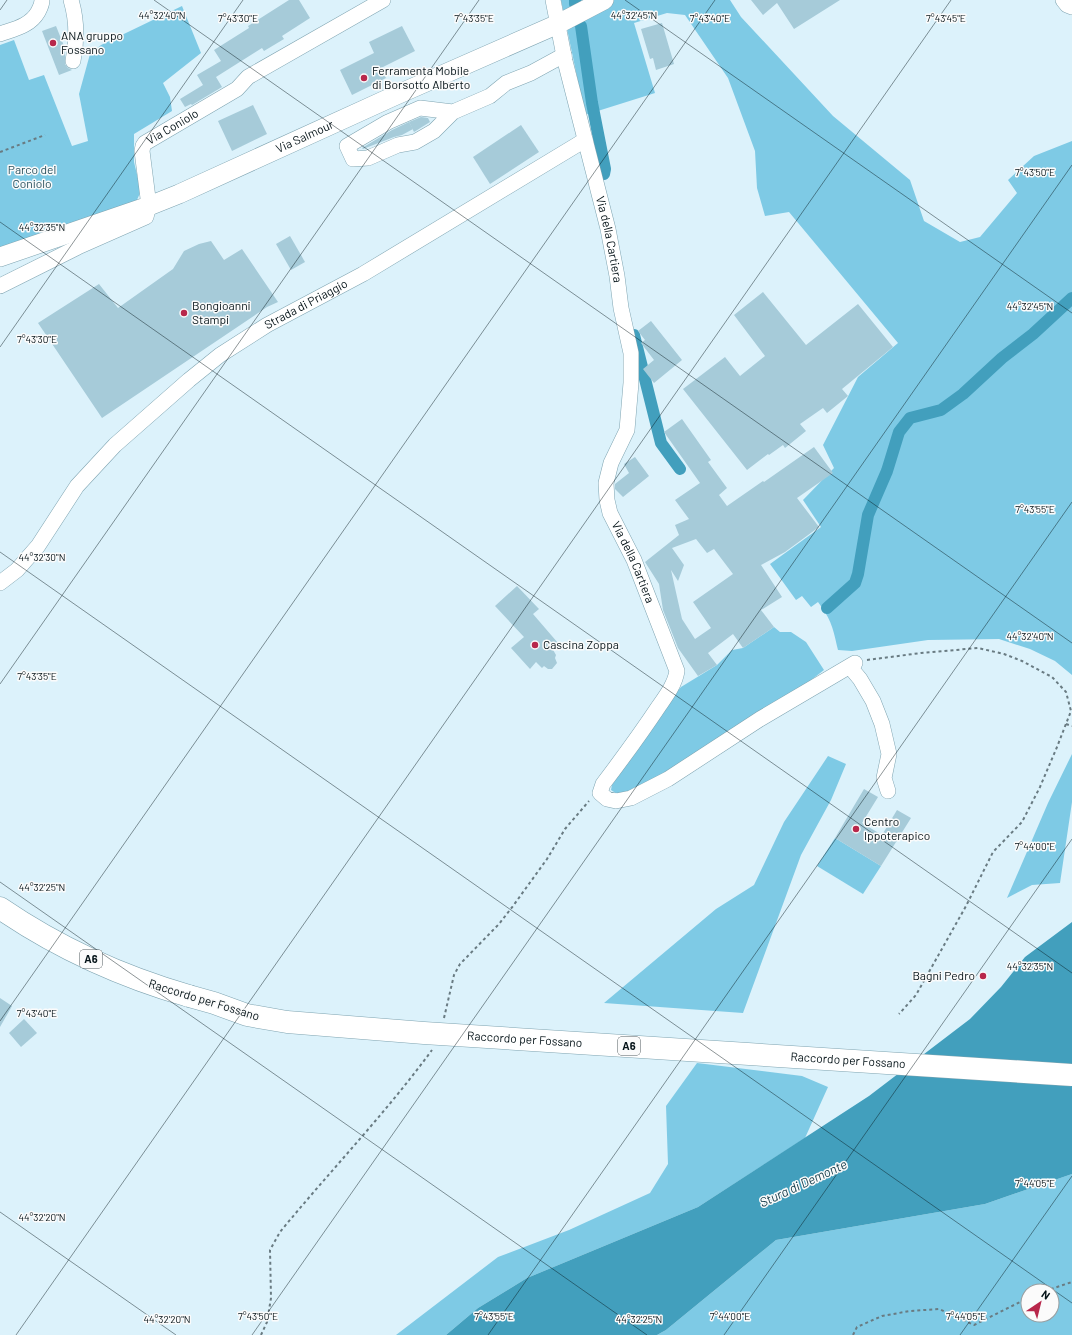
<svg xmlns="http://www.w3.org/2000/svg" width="1072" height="1335" viewBox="0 0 1072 1335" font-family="Barlow,sans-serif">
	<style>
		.green { fill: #7ecae5; fill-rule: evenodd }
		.water { fill: #429fbd }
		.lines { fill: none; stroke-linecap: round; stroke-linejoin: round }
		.canal { stroke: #429fbd; stroke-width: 12 }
		.building { fill: #a6cbd9; fill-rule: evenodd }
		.minor-casing { stroke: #7fa4b1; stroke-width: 16 }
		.major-casing { stroke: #7fa4b1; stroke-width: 20 }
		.highway-casing { stroke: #7fa4b1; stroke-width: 23 }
		.path { stroke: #697b82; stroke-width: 2; stroke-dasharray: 3 3; stroke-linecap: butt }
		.minor { stroke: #fff; stroke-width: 15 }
		.major { stroke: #fff; stroke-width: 19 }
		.highway { stroke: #fff; stroke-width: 22 }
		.highway-bridge-casing { stroke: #7fa4b1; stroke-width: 23; stroke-linecap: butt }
		.highway-bridge { stroke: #fff; stroke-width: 22 }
		.ticks { fill: none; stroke: #051318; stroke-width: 1; stroke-opacity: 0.45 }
		.poi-dot { fill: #b8274b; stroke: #fbfbfb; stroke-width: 1.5 }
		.labels { text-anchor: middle; stroke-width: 3; stroke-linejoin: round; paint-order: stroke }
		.shield { fill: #fbfbfb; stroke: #4f595c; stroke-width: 1 }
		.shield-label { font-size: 11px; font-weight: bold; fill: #051318 }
		.poi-label { font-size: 12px; fill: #051318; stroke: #fbfbfb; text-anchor: start }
		.street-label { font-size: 12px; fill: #051318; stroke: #fbfbfb }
		.park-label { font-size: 12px; fill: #264f5c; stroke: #fbfbfb }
		.water-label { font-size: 13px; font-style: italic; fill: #133c4a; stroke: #fbfbfb }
		.ticks-label { font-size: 10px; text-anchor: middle; fill: #051318; stroke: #fbfbfb; stroke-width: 3; stroke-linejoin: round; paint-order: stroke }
	</style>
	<rect width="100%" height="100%" fill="#dcf2fb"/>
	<g class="green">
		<path d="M 561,0 L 730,0 L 741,17 L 833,116 L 910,180 L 924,221 L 960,242 L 980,237 L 1017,193 L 1008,180 L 1034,156 L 1072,141 L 1072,675 L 1055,661 L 1030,649 L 999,639 L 928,640 L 852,651 L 838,650 C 833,628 832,621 818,602 L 811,607 L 802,596 L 796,600 L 770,564 L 821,527 L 803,500 L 834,468 L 823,445 L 858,377 L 898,343 L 789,212 L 765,216 L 757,188 L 755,151 L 728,78 L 685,15 L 667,13 L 634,23 L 655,93 L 585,115 Z"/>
		<path d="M 182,6 L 201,53 L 163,83 L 170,97 L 172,111 L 134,134 L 134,162 L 141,191 L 136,202 L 0,248 L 0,45 L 14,40 L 29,80 L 44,75 L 72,146 L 88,141 L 79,94 L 90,54 L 101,45 Z"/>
		<path d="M 774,627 L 780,632 L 791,632 L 806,642 L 824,670 L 806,684 L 700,752 L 635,790 L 617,794 L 611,790 L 612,785 L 656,717 L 681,687 L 717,665 L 732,650 L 743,648 Z"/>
		<path d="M 1072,754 L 1072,802 L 1060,883 L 1032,885 L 1007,898 L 1048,803 Z"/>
		<path d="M 828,756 L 846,764 L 831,800 L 801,855 L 743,1013 L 604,1003 L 716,909 L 754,885 L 784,822 Z"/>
		<path d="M 835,838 L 881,866 L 863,894 L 817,866 Z"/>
		<path d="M 697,1063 L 802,1076 L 828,1087 L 805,1138 L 698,1207 L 527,1278 L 478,1308 L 446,1335 L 396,1335 L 498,1257 L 569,1230 L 650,1193 L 668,1164 L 666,1106 Z"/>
		<path d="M 1072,1174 L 1072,1335 L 657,1335 L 666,1330 L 776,1240 L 985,1204 ZM 1028,1291 L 1052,1291 L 1052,1315 L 1028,1315 Z"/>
	</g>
	<path class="water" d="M 1072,922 L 1072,1174 L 985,1204 L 776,1240 L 666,1330 L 657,1335 L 446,1335 L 478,1308 L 527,1278 L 698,1207 L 869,1096 L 970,1019 L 1001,987 L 1025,957 Z"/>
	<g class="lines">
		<g class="canal">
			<path d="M 575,4 L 575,0"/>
			<path d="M 581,26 L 592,103 L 605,169 L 604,174"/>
			<path d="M 634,335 L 661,443 L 680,469"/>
			<path d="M 827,608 L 855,583 L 858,574 L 868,515 L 887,471 L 899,432 L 910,418 L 941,410 L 963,394 L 1002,358 L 1033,334 L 1072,298"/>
		</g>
	</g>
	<g class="building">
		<path d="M 289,0 L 299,0 L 310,18 L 282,36 L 284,39 L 264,51 L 262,48 L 216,77 L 222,87 L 192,105 L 191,104 L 185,107 L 180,99 L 203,85 L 197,75 L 221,61 L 214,50 L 249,28 L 248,26 Z"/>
		<path d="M 751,0 L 840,0 L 794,29 L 777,3 L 763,15 Z"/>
		<path d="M 662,23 L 674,64 L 656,70 L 653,58 L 650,59 L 641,29 Z"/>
		<path d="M 56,26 L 64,46 L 65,52 L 65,64 L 68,68 L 72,70 L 59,75 L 42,31 Z"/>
		<path d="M 402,26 L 415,51 L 381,68 L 386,78 L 352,95 L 340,70 L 374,53 L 369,42 Z"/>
		<path d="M 253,105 L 267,134 L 232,151 L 218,121 Z"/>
		<path d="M 421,117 L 428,118 L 430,122 L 414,132 L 409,122 Z"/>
		<path d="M 409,122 L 413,129 L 402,135 L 394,137 L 363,149 L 362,148 L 392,130 Z"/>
		<path d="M 521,125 L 539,152 L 490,184 L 473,157 Z"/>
		<path d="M 290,236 L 305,262 L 291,270 L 276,244 Z"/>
		<path d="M 211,241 L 224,260 L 242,249 L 278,302 L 267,307 L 102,418 L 38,323 L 99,284 L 118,308 L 173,269 L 184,251 L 199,244 Z"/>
		<path d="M 763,292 L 806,345 L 858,304 L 893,347 L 842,389 L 848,396 L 827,413 L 823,408 L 800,424 L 806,431 L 785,448 L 783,445 L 769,455 L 768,454 L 747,470 L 683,389 L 725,357 L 740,376 L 765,356 L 734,315 Z"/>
		<path d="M 651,321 L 682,360 L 654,383 L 643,369 L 654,360 L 641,343 L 645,340 L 638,331 Z"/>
		<path d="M 682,419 L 711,460 L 708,462 L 727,488 L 719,495 L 727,506 L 763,481 L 764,482 L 814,447 L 833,473 L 797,498 L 819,527 L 785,552 L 761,565 L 782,597 L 761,610 L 774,627 L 743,648 L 733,634 L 708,653 L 717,665 L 698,676 L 678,648 L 663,610 L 659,584 L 645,562 L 679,535 L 675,525 L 689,519 L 675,500 L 700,483 L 664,432 ZM 696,539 L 707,553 L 714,549 L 733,574 L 693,602 L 711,628 L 695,639 L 682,619 L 671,570 L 678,581 L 684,565 L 672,548 Z"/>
		<path d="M 635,457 L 649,476 L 623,497 L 615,489 L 615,484 L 629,473 L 624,464 Z"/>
		<path d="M 517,586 L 539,609 L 533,614 L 558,643 L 552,648 L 556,655 L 555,658 L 557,663 L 552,669 L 548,669 L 544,666 L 542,668 L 536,662 L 530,669 L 511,648 L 524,637 L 495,606 Z"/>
		<path d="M 864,789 L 878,797 L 862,823 L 882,835 L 897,810 L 911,818 L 881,866 L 835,838 Z"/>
		<path d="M 0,998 L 12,1006 L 0,1027 Z"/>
		<path d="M 24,1019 L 37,1033 L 21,1047 L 9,1033 Z"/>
	</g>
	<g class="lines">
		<defs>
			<g id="minor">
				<path d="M 71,0 C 77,20 77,41 73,61"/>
				<path id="s1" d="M 553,0 L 565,61 L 608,229 L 617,276 L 621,308 L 631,353 L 631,383 L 627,430 L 611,463 L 606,483 L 607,500 L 610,513 L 634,560 L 677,671 C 675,684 666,696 659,706 C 641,733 622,759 603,784 L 600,793 L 607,799 L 616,801 L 631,798 L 668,779 L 760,719 L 855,663"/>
				<path d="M 1063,0 L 1067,5 L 1072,7"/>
				<path d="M 0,34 C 14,29 30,26 38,12 C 40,8 42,5 42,0"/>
				<path d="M 453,112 L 420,108 L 388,122 L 347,146 L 353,159 L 368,158 L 398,145 L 415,142 L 434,131 L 453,112 L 490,96 L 506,83 L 531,73 L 564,55"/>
				<path id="s2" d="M 0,286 L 78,247 L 146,217 L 149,206 L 142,151 L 143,146 L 145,143 L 237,89 L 248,77 L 383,0"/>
				<path id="s3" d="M 0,583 L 17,570 L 38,546 L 77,486 L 115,445 L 189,380 L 220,355 L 267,325 L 363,274 L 585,140"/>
				<path d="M 850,667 L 860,679 L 873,701 L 882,724 L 889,754 L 884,778 L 888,791"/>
			</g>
			<g id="major">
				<path id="s4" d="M 0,257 L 149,206 L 179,194 L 392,97 L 558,24 L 604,0"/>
			</g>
			<path id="highway" d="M 0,908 C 57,947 123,977 189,996"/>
		</defs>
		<use href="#minor" class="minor-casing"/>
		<use href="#major" class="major-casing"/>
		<use href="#highway" class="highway-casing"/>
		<g class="path">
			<path d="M 0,152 L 45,135"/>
			<path d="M 867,660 L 921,653 L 978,648 L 1004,654 L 1022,661 L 1052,677 L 1066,692 L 1071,711 L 1057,747 L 1040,787 L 1022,822 L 993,852 L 966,906 L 916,995 L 899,1014"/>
			<path d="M 1066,724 L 1072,726"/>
			<path d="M 444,1018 L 454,975 L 460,964 L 499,924 L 513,906 L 547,859 L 565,829 L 589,801"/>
			<path d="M 1045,1291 L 1072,1282"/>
			<path d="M 261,1335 L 267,1322 L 271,1298 L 270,1250 L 280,1232 C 330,1171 385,1114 432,1050"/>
			<path d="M 853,1335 L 857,1327 L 882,1316 L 910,1311 L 939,1309 L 974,1325 L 1028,1298"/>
		</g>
		<use href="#minor" class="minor"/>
		<use href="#major" class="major"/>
		<use href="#highway" class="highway"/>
		<defs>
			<g id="highway-bridge">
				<path id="s5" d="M 189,996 L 214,1003 L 247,1015 L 287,1022 L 424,1033 L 1072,1075"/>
			</g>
		</defs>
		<use href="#highway-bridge" class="highway-bridge-casing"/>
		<use href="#highway-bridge" class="highway-bridge"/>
	</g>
	<path class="ticks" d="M 154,0 L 1072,643M 625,0 L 1072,313M 0,10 L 7,0M 0,222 L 1072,973M 0,347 L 243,0M 0,552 L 1072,1303M 0,684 L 479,0M 0,882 L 647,1335M 0,1021 L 715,0M 0,1212 L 176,1335M 16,1335 L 951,0M 252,1335 L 1072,165M 488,1335 L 1072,502M 724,1335 L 1072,839M 960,1335 L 1072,1176"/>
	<g class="poi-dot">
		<circle cx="53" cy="43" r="4"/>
		<circle cx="364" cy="78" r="4"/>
		<circle cx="184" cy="313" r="4"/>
		<circle cx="535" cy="645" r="4"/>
		<circle cx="856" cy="829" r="4"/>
		<circle cx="983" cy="976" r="4"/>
	</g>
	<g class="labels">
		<g class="shield">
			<rect x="80" y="950" width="22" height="18" rx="3"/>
			<rect x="618" y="1037" width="22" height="18" rx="3"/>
		</g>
		<g class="shield-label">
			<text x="91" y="963">A6</text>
			<text x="629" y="1050">A6</text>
		</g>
		<g class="poi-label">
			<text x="61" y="40">ANA gruppo<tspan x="61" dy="14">Fossano</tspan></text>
			<text x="372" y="75">Ferramenta Mobile<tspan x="372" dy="14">di Borsotto Alberto</tspan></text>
			<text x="192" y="310">Bongioanni<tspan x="192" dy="14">Stampi</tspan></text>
			<text x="543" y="649">Cascina Zoppa</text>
			<text x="864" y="826">Centro<tspan x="864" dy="14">Ippoterapico</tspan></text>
			<text x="975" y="980" text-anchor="end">Bagni Pedro</text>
		</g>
		<g class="street-label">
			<text dy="4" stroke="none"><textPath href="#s2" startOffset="269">Via Coniolo</textPath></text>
			<text dy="4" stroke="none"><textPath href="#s4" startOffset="328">Via Salmour</textPath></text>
			<text dy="4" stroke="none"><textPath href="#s1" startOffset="246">Via della Cartiera</textPath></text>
			<text dy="4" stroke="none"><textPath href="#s3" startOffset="419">Strada di Priaggio</textPath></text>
			<text dy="4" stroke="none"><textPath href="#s1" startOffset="581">Via della Cartiera</textPath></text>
			<text transform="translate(204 1000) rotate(17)" y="4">Raccordo per Fossano</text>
			<text dy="4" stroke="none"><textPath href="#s5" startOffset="340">Raccordo per Fossano</textPath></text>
			<text dy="4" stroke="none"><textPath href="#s5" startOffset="664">Raccordo per Fossano</textPath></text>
		</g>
		<g class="park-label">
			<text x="32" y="174">Parco del<tspan x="32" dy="14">Coniolo</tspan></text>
		</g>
		<g class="water-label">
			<text transform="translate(803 1183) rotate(-25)" y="5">Stura di Demonte</text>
		</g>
	</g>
	<g class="ticks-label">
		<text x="634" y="19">44°32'45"N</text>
		<text x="162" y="19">44°32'40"N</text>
		<text x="238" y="22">7°43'30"E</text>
		<text x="474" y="22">7°43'35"E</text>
		<text x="710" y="22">7°43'40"E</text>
		<text x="946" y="22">7°43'45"E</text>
		<text x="1035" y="176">7°43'50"E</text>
		<text x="42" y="231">44°32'35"N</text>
		<text x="1030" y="310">44°32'45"N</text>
		<text x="37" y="343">7°43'30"E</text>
		<text x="1035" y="513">7°43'55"E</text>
		<text x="42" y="561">44°32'30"N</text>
		<text x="1030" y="640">44°32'40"N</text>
		<text x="37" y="680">7°43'35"E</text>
		<text x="1035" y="850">7°44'00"E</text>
		<text x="42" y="891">44°32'25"N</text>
		<text x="1030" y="970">44°32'35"N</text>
		<text x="37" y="1017">7°43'40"E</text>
		<text x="1035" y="1187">7°44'05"E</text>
		<text x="42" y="1221">44°32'20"N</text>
		<text x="258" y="1320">7°43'50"E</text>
		<text x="494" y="1320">7°43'55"E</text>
		<text x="730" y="1320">7°44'00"E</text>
		<text x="966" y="1320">7°44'05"E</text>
		<text x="167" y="1323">44°32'20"N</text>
		<text x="639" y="1323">44°32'25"N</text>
	</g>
	<g transform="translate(1040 1303) rotate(35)"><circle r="19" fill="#fbfbfb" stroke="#999ea0"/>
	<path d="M0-3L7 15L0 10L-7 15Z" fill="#b8274b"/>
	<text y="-6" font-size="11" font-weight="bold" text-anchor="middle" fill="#051318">N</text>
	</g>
</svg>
